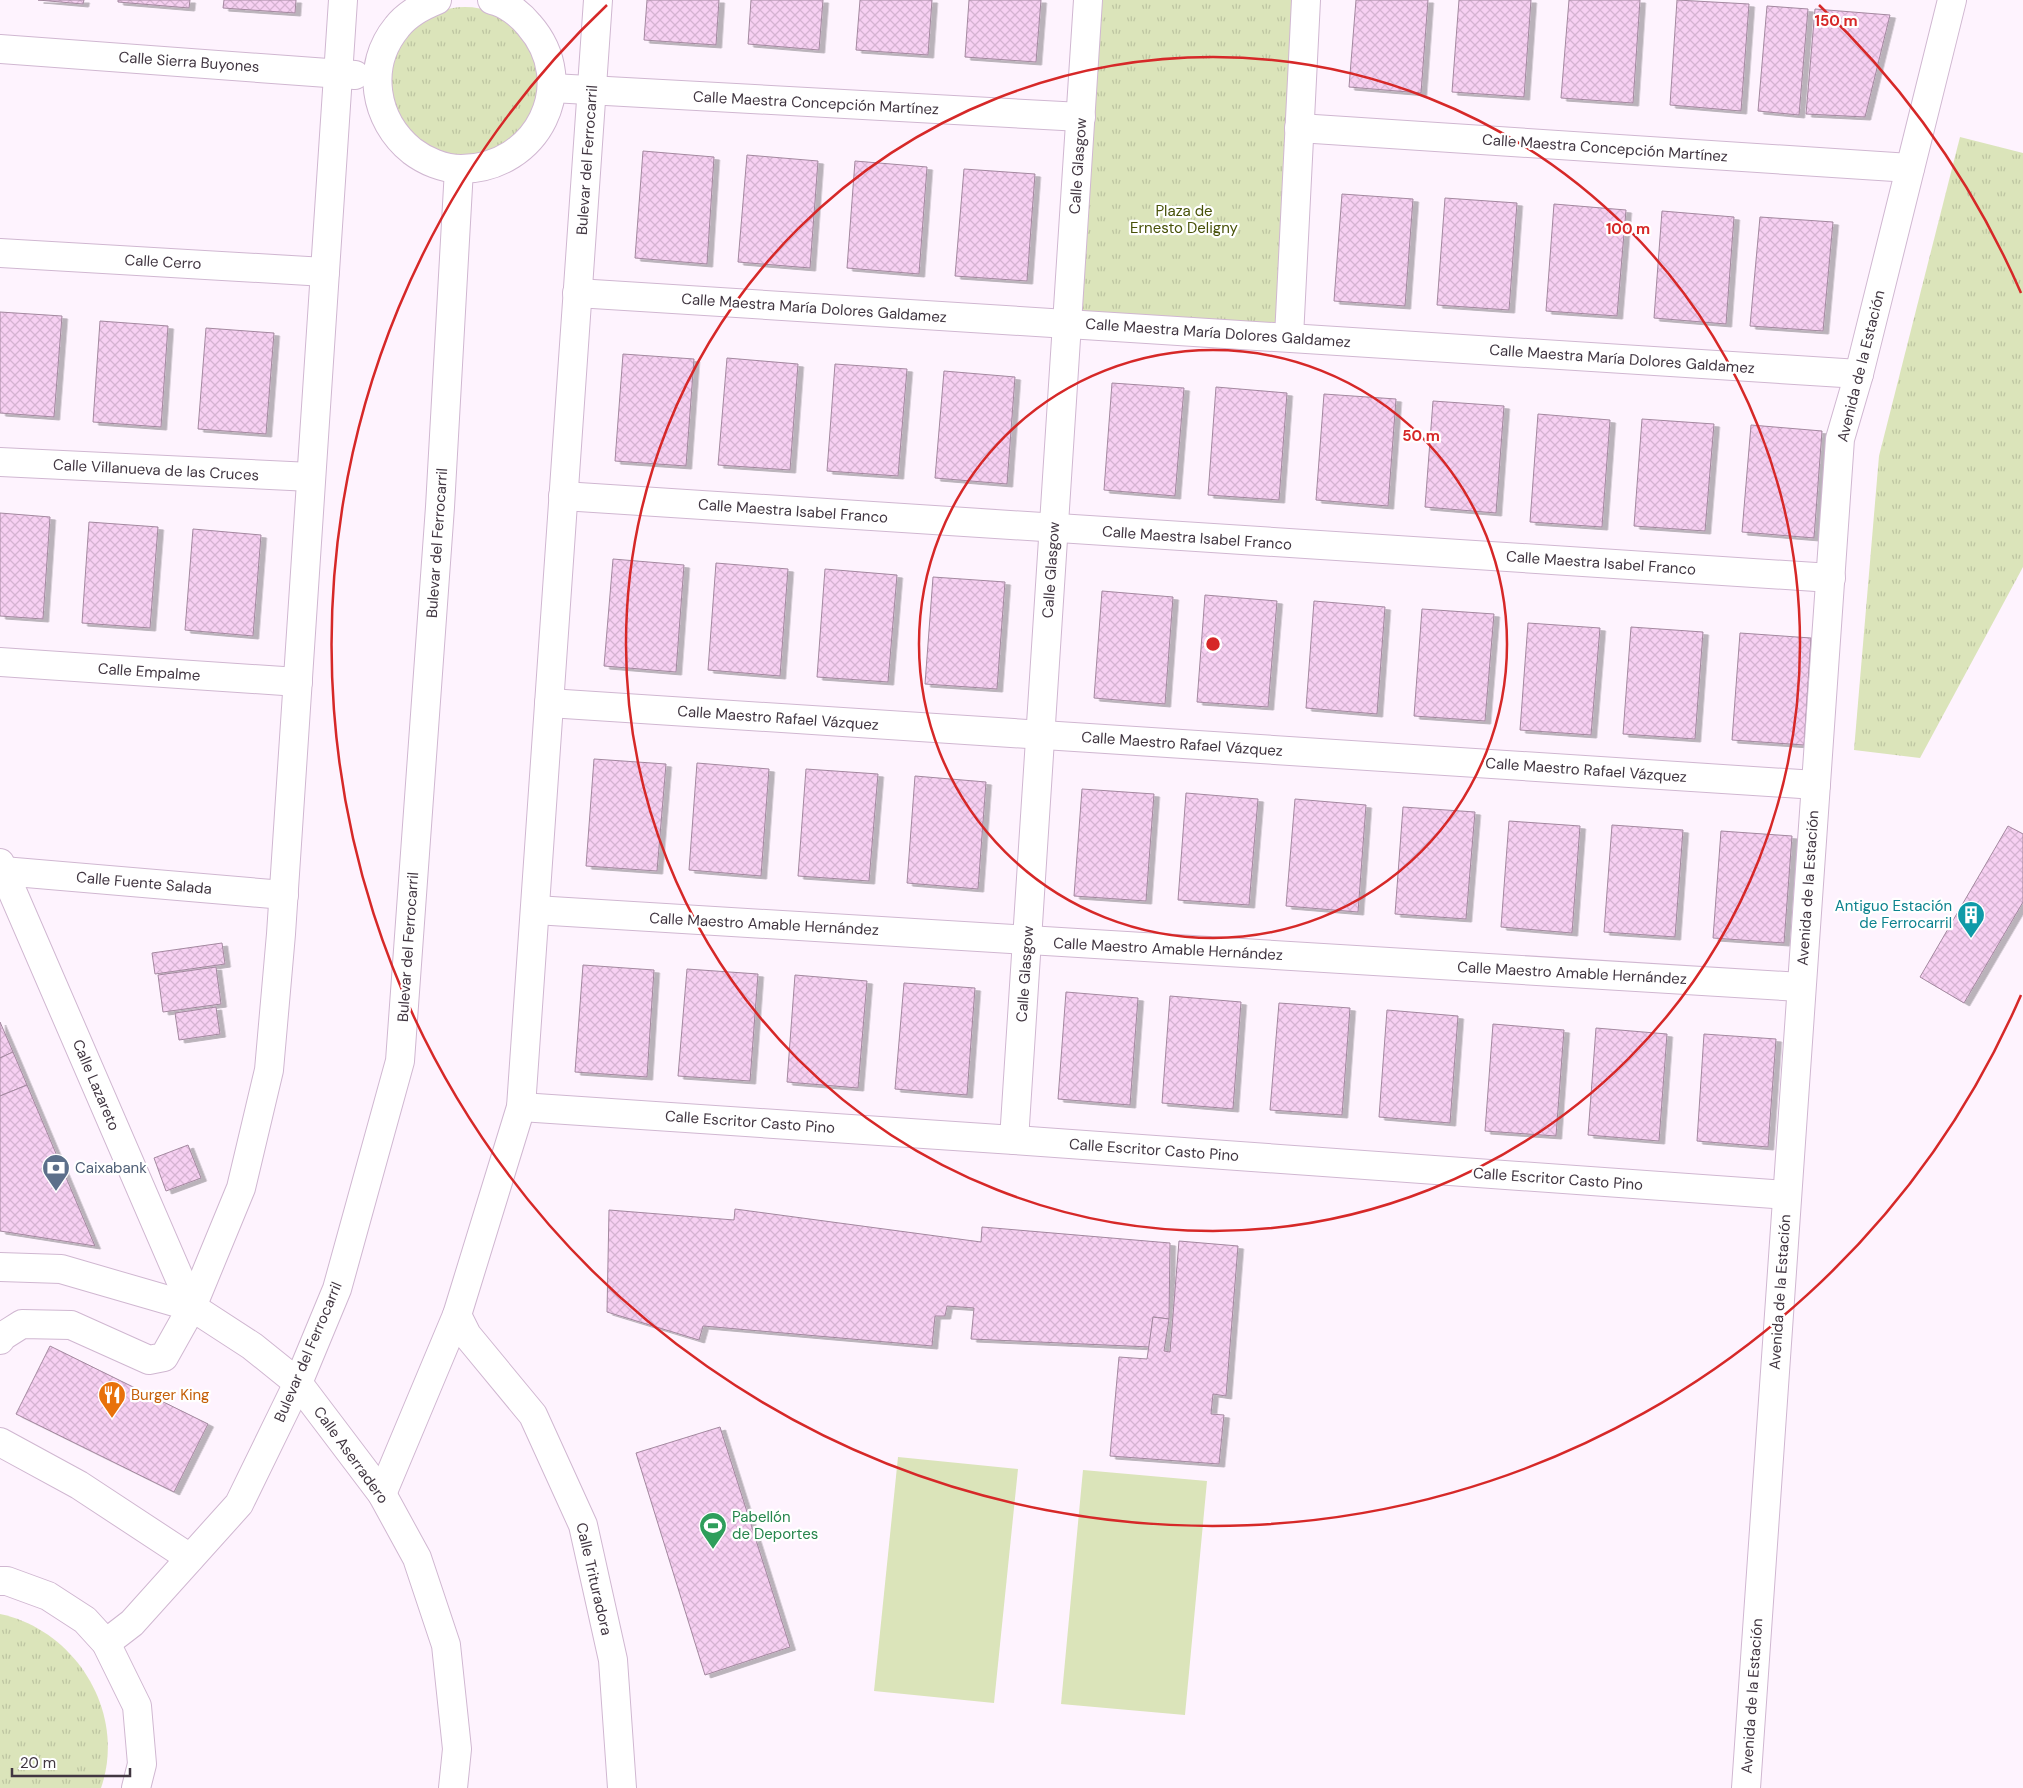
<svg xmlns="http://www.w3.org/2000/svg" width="2023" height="1788" viewBox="0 0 2023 1788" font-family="'DM Sans',sans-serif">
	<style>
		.grass { fill: url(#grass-tufts) }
		.pitch { fill: #dbe4ba }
		.building { fill: url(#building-cross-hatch); stroke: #a3889f; filter: url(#shadow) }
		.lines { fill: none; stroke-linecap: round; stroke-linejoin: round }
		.minor-casing { stroke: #d0b7d1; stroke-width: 30 }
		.major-casing { stroke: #d0b7d1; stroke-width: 30 }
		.minor { stroke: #fff; stroke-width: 28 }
		.major { stroke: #fff; stroke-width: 28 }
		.ring { fill: none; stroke: #d62828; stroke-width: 2.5 }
		.labels { text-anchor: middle; stroke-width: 4.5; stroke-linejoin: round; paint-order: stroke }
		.street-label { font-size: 15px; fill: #413641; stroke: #fff }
		.park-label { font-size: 15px; fill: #485209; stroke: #fff }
		.culture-label { font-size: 15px; fill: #0d838f; stroke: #fff; text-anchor: end }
		.service-label { font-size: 15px; fill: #4e5e75; stroke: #fff; text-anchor: start }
		.food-label { font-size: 15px; fill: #c56008; stroke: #fff; text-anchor: start }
		.leisure-label { font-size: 15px; fill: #27864d; stroke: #fff; text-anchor: start }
		.centre { fill: #d62828; stroke: #fff; stroke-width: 2.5 }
		.ring-label { font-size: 15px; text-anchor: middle; font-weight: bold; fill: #d62828; stroke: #fff; stroke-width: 4.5; stroke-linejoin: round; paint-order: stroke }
	</style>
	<defs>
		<pattern id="grass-tufts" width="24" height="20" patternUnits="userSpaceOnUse" patternTransform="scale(1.25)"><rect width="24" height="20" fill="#dbe4ba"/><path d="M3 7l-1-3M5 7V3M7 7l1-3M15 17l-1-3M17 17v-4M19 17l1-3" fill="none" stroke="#bdc4a1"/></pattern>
		<pattern id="building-cross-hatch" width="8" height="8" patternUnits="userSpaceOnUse" patternTransform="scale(1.25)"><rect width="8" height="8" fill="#f7d0f2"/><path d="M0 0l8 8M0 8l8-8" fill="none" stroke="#d5b3d1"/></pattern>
		<filter id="shadow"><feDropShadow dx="5.5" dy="3" stdDeviation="0" flood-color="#0004"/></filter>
	</defs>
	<rect width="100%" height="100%" fill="#fef3fe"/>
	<g class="grass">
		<path d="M 1088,0 L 1306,0 L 1289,337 L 1067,323 Z"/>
		<circle cx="465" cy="82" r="75"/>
		<path d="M 1960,137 L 2023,153 L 2023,567 L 1920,758 L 1854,750 L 1879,456 Z"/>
		<path d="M 0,1614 C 76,1630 127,1713 101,1788 L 0,1788 Z"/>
	</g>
	<g class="pitch">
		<path d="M 898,1457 L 1018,1469 L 994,1703 L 874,1691 Z"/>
		<path d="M 1083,1470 L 1207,1481 L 1185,1715 L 1061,1704 Z"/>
	</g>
	<g class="building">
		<path d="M 38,0 L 84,0 L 83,4 Z"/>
		<path d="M 118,0 L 190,0 L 189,8 L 118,2 Z"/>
		<path d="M 224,0 L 296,0 L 295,13 L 223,8 Z"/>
		<path d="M 647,0 L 719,0 L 716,45 L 644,40 Z"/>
		<path d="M 751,0 L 823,0 L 819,50 L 748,44 Z"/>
		<path d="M 860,0 L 932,0 L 928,55 L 856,50 Z"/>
		<path d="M 969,0 L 1041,0 L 1036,62 L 965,57 Z"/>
		<path d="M 1356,0 L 1428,0 L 1421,93 L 1349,87 Z"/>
		<path d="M 1459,0 L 1531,0 L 1524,97 L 1452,92 Z"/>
		<path d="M 1569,0 L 1640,0 L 1633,103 L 1561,98 Z"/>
		<path d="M 1677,0 L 1749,4 L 1741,111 L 1670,105 Z"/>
		<path d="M 1767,6 L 1808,9 L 1799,115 L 1758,111 Z"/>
		<path d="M 1815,9 L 1890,15 L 1865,117 L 1806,114 Z"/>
		<path d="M 643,151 L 714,157 L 707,264 L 635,258 Z"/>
		<path d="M 747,155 L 818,161 L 810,268 L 738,262 Z"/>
		<path d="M 855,161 L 927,167 L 919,274 L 847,268 Z"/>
		<path d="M 964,169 L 1035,174 L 1027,281 L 955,276 Z"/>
		<path d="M 1342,194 L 1413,199 L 1405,306 L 1334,301 Z"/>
		<path d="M 1445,198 L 1517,203 L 1509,310 L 1437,305 Z"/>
		<path d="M 1554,204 L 1626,210 L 1617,316 L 1546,311 Z"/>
		<path d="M 1662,211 L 1734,217 L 1726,324 L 1654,318 Z"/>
		<path d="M 1760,217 L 1833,222 L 1823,331 L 1750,326 Z"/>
		<path d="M 0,312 L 62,316 L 54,417 L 0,413 Z"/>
		<path d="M 100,321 L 168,326 L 161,427 L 93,422 Z"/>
		<path d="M 206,328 L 274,333 L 266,434 L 198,429 Z"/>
		<path d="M 623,354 L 694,359 L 686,466 L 615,461 Z"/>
		<path d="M 727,358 L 798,364 L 790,470 L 718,465 Z"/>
		<path d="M 835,364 L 907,369 L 898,476 L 827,471 Z"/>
		<path d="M 944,371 L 1015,377 L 1007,484 L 935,478 Z"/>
		<path d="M 1112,383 L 1184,388 L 1175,496 L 1104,490 Z"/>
		<path d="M 1216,387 L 1287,393 L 1279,500 L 1208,495 Z"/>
		<path d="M 1324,394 L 1396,399 L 1388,506 L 1316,500 Z"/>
		<path d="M 1433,401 L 1504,406 L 1496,513 L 1425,507 Z"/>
		<path d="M 1538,414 L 1610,420 L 1602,527 L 1530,522 Z"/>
		<path d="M 1642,419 L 1714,424 L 1705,531 L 1634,526 Z"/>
		<path d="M 1751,425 L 1822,431 L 1814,538 L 1742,532 Z"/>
		<path d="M 0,513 L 50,517 L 43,619 L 0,616 Z"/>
		<path d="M 89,522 L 158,527 L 150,628 L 82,623 Z"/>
		<path d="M 193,529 L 261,535 L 253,636 L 185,630 Z"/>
		<path d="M 613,559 L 684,565 L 676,672 L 604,666 Z"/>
		<path d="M 716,563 L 788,569 L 780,676 L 708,670 Z"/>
		<path d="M 825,569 L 897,575 L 888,682 L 817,677 Z"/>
		<path d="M 933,577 L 1005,582 L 997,689 L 925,684 Z"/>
		<path d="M 1102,591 L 1173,597 L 1165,704 L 1094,698 Z"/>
		<path d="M 1205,595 L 1277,601 L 1268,707 L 1197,702 Z"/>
		<path d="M 1314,601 L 1385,607 L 1377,714 L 1306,708 Z"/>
		<path d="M 1422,609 L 1494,614 L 1485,721 L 1414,716 Z"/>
		<path d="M 1528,623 L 1600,628 L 1591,735 L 1520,730 Z"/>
		<path d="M 1631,627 L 1703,632 L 1695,739 L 1623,734 Z"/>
		<path d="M 1740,633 L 1811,638 L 1804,745 L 1732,740 Z"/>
		<path d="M 594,759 L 666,764 L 657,871 L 586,866 Z"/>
		<path d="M 697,763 L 769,769 L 761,876 L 689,870 Z"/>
		<path d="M 806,769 L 878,774 L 869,881 L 798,876 Z"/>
		<path d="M 915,776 L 986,782 L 978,889 L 907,883 Z"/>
		<path d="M 1082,789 L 1154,794 L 1146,901 L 1074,896 Z"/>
		<path d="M 1186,793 L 1258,799 L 1249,905 L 1178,900 Z"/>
		<path d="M 1295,799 L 1366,805 L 1358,912 L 1286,906 Z"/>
		<path d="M 1403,807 L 1475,812 L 1466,919 L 1395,914 Z"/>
		<path d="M 1509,821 L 1580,826 L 1572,933 L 1501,927 Z"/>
		<path d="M 1612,825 L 1683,830 L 1675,937 L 1604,932 Z"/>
		<path d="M 2008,826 L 2023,834 L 2023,902 L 1964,1003 L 1920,977 Z"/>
		<path d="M 1721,831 L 1792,836 L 1784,943 L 1713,938 Z"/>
		<path d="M 222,943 L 225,964 L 155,974 L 152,953 Z"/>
		<path d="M 583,965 L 654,970 L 647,1077 L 575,1072 Z"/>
		<path d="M 216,967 L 221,1004 L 163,1012 L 158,975 Z"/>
		<path d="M 687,969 L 758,974 L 750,1081 L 678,1076 Z"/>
		<path d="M 795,975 L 867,981 L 858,1088 L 787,1082 Z"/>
		<path d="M 904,983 L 975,988 L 967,1095 L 895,1089 Z"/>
		<path d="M 1066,992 L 1138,998 L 1130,1105 L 1058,1099 Z"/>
		<path d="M 1170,996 L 1241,1002 L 1233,1109 L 1162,1103 Z"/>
		<path d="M 1279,1003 L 1350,1008 L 1342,1115 L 1270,1110 Z"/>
		<path d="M 216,1007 L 220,1034 L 179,1040 L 175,1013 Z"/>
		<path d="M 1387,1010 L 1458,1016 L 1450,1123 L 1379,1117 Z"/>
		<path d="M 0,1022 L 13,1052 L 0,1058 Z"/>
		<path d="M 1493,1024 L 1564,1030 L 1556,1136 L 1485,1131 Z"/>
		<path d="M 1596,1028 L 1667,1034 L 1659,1141 L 1588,1135 Z"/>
		<path d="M 1704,1034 L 1776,1039 L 1768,1147 L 1697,1141 Z"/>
		<path d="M 13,1052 L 27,1085 L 0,1096 L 0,1058 Z"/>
		<path d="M 27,1085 L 95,1246 L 0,1231 L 0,1096 Z"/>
		<path d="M 188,1145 L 201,1178 L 166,1191 L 154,1158 Z"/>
		<path d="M 735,1209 L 981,1242 L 982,1227 L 1170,1243 L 1169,1319 L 1153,1317 L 1150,1347 L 971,1339 L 974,1308 L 947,1306 L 945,1316 L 935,1316 L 932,1346 L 703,1326 L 699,1340 L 607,1312 L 609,1210 L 734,1220 Z"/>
		<path d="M 1179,1241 L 1238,1246 L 1226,1396 L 1213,1394 L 1211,1414 L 1224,1415 L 1219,1464 L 1110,1456 L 1119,1357 L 1147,1359 L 1153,1317 L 1169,1319 L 1164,1351 L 1170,1352 Z"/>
		<path d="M 50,1346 L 208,1424 L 174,1492 L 16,1414 Z"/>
		<path d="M 720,1427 L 790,1647 L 705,1675 L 636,1453 Z"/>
	</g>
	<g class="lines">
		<defs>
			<g id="minor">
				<path d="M 437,0 C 422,6 407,14 397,27 C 365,66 374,120 412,151 C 425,161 444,169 461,169 C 537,169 581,84 529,25 C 520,14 506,3 492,0"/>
				<path d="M 0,49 L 355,75"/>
				<path d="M 552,88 L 1081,117"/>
				<path d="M 1299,128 L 1910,168"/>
				<path d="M 0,253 L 325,272"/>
				<path d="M 577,293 L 1859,374"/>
				<path d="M 1289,337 L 1306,0"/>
				<path d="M 0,462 L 311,477"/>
				<path d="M 563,496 L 1831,578"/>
				<path d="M 0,662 L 298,682"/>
				<path d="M 549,703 L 1816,785"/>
				<path d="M 0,863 L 192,1307"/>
				<path d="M 3,871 L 284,895"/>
				<path d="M 535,910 L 1801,987"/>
				<path d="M 521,1107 L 1014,1140 L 1786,1195"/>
				<path d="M 1014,1140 L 1088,0"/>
				<path d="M 0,1267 L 61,1269 L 192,1307 L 252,1346 L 298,1383 L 382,1494 L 417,1558 L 446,1645 L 457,1749 L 453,1788"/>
				<path d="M 457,1315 L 467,1335 L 533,1415 L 583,1525 L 613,1660 L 622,1788"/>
				<path d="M 0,1340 L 3,1336 L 22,1324 L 71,1325 L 149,1360 L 164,1357 L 192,1307 L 241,1188 L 269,1070 L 281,934 L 343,0"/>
				<path d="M 0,1442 L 79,1485 L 190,1558"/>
				<path d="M 382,1494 L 457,1315 L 521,1107 L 598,0"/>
				<path d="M 106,1643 L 132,1623 L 239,1504 L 298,1383 L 337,1289 L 400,1061 L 440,507 L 459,169"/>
				<path d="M 1746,1788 L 1840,439 L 1859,374 L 1952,0"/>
			</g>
			<path id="major" d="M 0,1581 L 7,1581 L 48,1596 L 85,1620 L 106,1643 L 137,1706 L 142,1764 L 136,1788"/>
		</defs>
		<use href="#minor" class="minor-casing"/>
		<use href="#major" class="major-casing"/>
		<use href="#minor" class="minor"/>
		<use href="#major" class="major"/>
	</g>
	<g class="ring">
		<circle cx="1213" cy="644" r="294"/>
		<circle cx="1213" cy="644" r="587"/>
		<path d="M2021 995A881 881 0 1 1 607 5M1819 5A881 881 0 0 1 2021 293"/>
	</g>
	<defs>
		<symbol id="building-pin" viewBox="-11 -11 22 30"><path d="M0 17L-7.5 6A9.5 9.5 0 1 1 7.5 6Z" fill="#0f9aa8" stroke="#fff"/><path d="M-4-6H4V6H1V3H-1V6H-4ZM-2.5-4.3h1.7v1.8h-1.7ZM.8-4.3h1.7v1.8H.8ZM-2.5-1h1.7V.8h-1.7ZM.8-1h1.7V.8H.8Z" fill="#fff"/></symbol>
		<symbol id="bank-pin" viewBox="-11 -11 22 30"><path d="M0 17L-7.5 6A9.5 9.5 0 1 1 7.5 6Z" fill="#5c6f8a" stroke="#fff"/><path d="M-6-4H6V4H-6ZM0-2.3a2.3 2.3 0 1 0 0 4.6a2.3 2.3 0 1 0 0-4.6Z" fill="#fff"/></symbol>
		<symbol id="restaurant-pin" viewBox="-11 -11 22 30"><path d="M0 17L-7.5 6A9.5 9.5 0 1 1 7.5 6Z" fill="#e8710a" stroke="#fff"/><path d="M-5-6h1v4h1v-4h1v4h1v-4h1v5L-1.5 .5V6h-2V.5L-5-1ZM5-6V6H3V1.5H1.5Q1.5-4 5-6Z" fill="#fff"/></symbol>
		<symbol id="stadium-pin" viewBox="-11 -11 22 30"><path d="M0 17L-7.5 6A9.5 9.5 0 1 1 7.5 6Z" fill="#2e9e5b" stroke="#fff"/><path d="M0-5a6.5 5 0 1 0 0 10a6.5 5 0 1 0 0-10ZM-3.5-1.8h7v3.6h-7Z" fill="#fff"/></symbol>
	</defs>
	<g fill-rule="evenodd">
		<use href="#building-pin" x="1955" y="899" width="32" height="43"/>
		<use href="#bank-pin" x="40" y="1152" width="32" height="43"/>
		<use href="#restaurant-pin" x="96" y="1379" width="32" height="43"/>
		<use href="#stadium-pin" x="697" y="1510" width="32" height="43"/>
	</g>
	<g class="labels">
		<g class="street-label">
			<text transform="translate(189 62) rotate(4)" y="5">Calle Sierra Buyones</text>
			<text transform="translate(816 103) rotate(3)" y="5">Calle Maestra Concepción Martínez</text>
			<text transform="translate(1605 148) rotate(4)" y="5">Calle Maestra Concepción Martínez</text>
			<text transform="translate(587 160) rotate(-86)" y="5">Bulevar del Ferrocarril</text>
			<text transform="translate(1078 166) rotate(-86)" y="5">Calle Glasgow</text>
			<text transform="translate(163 262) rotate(3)" y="5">Calle Cerro</text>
			<text transform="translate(814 308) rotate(4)" y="5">Calle Maestra María Dolores Galdamez</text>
			<text transform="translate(1218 333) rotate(4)" y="5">Calle Maestra María Dolores Galdamez</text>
			<text transform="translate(1622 359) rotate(4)" y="5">Calle Maestra María Dolores Galdamez</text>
			<text transform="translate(1861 366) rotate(-76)" y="5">Avenida de la Estación</text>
			<text transform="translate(156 470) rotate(3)" y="5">Calle Villanueva de las Cruces</text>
			<text transform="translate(793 511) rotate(4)" y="5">Calle Maestra Isabel Franco</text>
			<text transform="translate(1197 538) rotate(4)" y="5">Calle Maestra Isabel Franco</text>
			<text transform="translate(437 543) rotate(-86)" y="5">Bulevar del Ferrocarril</text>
			<text transform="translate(1601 563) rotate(4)" y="5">Calle Maestra Isabel Franco</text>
			<text transform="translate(1051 570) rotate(-86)" y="5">Calle Glasgow</text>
			<text transform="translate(149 672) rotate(4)" y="5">Calle Empalme</text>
			<text transform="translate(778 718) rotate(4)" y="5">Calle Maestro Rafael Vázquez</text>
			<text transform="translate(1182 744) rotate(4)" y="5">Calle Maestro Rafael Vázquez</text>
			<text transform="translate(1586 770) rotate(4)" y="5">Calle Maestro Rafael Vázquez</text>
			<text transform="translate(144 883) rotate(5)" y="5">Calle Fuente Salada</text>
			<text transform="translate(1808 888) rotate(-86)" y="5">Avenida de la Estación</text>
			<text transform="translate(764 924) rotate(3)" y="5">Calle Maestro Amable Hernández</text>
			<text transform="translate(408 947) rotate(-86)" y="5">Bulevar del Ferrocarril</text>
			<text transform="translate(1168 949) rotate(3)" y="5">Calle Maestro Amable Hernández</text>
			<text transform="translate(1572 973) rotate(3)" y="5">Calle Maestro Amable Hernández</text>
			<text transform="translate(1025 974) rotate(-86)" y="5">Calle Glasgow</text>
			<text transform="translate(96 1085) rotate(67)" y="5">Calle Lazareto</text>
			<text transform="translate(750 1122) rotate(4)" y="5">Calle Escritor Casto Pino</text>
			<text transform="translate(1154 1150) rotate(4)" y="5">Calle Escritor Casto Pino</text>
			<text transform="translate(1558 1179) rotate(4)" y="5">Calle Escritor Casto Pino</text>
			<text transform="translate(1780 1292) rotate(-86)" y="5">Avenida de la Estación</text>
			<text transform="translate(308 1352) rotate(-67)" y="5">Bulevar del Ferrocarril</text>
			<text transform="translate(351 1455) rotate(54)" y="5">Calle Aserradero</text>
			<text transform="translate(594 1579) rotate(77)" y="5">Calle Trituradora</text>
			<text transform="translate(1752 1696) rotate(-86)" y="5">Avenida de la Estación</text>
		</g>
		<g class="park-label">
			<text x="1184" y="216">Plaza de<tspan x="1184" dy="17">Ernesto Deligny</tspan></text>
		</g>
		<g class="culture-label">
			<text x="1952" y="911">Antiguo Estación<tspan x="1952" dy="17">de Ferrocarril</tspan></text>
		</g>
		<g class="service-label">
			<text x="75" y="1173">Caixabank</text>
		</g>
		<g class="food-label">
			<text x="131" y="1400">Burger King</text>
		</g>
		<g class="leisure-label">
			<text x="732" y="1522">Pabellón<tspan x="732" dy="17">de Deportes</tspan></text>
		</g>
	</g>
	<circle cx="1213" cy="644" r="8" class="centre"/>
	<g class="ring-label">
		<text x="1836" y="26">150 m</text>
		<text x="1628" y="234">100 m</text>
		<text x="1421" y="441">50 m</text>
	</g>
	<path d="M12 1768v8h118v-8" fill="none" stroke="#413641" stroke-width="2.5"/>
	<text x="20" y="1768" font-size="15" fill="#413641" stroke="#ffffff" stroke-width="4" paint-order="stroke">20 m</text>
</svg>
